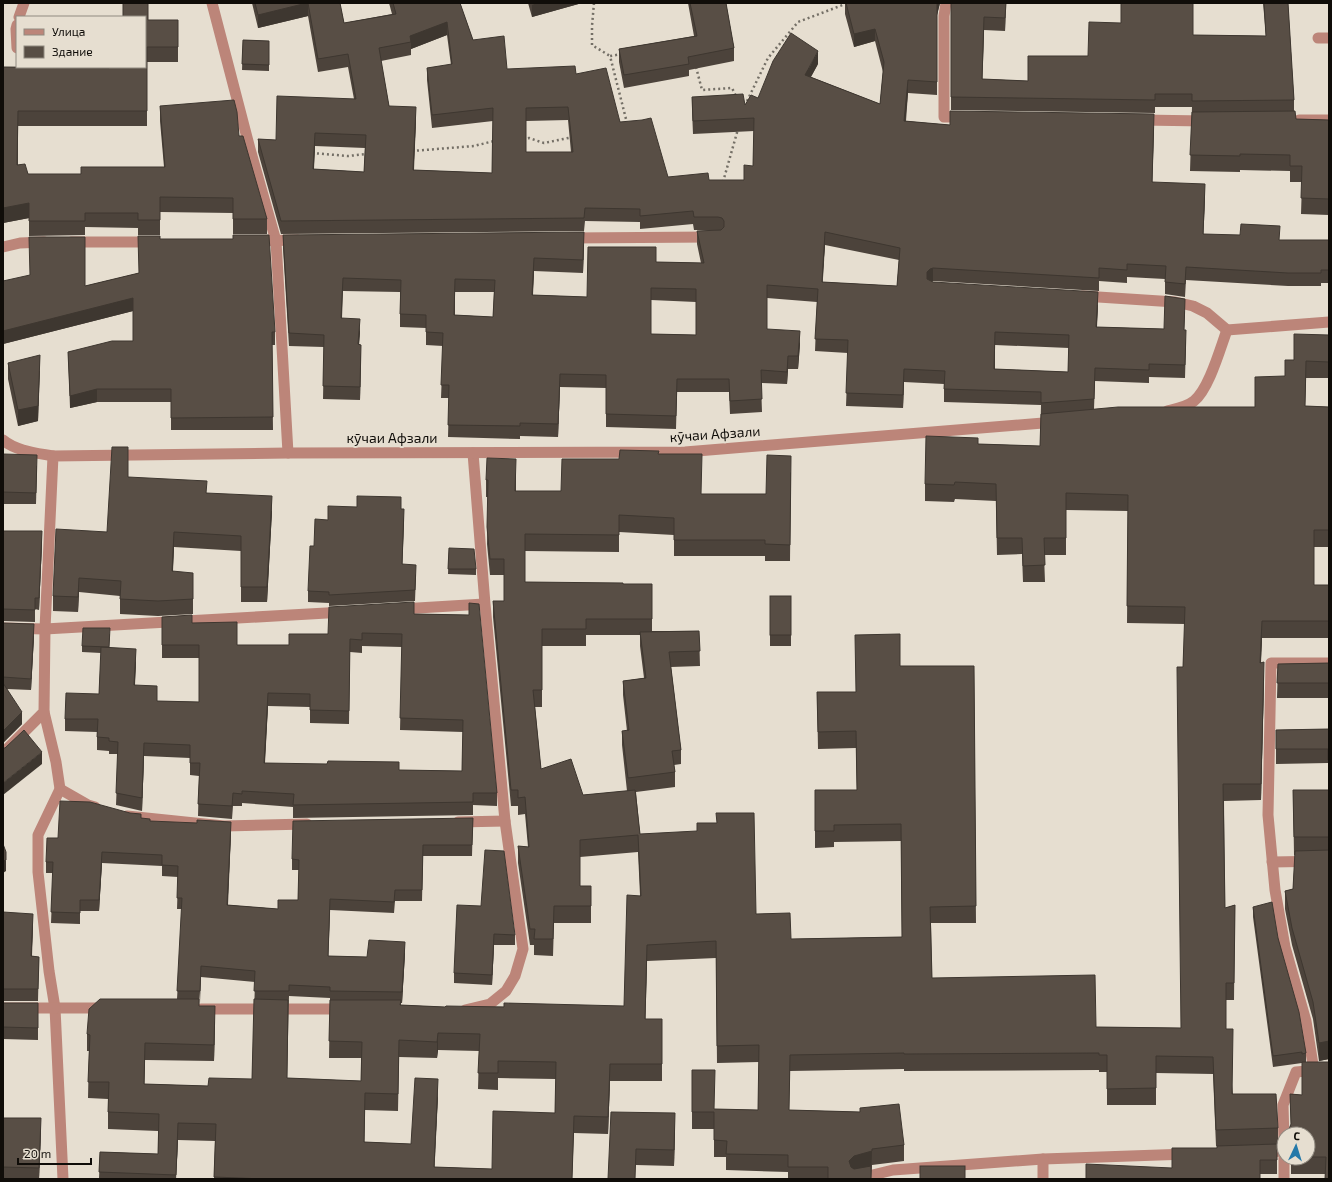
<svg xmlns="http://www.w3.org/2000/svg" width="1332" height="1182" viewBox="0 0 1332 1182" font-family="'Exo 2',sans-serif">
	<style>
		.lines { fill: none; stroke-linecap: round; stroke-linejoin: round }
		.path { stroke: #746f66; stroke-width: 2.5; stroke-dasharray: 2 3; stroke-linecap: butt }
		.service { stroke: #bc8579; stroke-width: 11 }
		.minor { stroke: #bc8579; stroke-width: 11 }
		.wall { fill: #4c433b; fill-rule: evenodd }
		.shaded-wall { fill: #3e3730 }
		.building { fill: #584e45; stroke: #3e3730; fill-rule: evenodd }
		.labels { text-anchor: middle; stroke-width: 4; stroke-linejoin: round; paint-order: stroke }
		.street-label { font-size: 14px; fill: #100d09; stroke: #e6ded0 }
	</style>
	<rect width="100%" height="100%" fill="#e6ded0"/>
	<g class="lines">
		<g class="path">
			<path d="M 594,3 L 592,26 L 592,45 L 610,56"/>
			<path d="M 622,54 L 610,56 L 627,123"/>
			<path d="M 696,67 L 702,90 L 732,88 L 736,96"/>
			<path d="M 747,101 L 768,58 L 798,22 L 848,3"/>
			<path d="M 523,139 L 529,138 L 544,143 L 573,137"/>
			<path d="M 412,151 L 474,146 L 494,141"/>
			<path d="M 312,153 L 348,156 L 367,154"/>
			<path d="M 723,182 L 738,129"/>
		</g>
		<g class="service">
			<path d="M 212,3 L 250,149 L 276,241 L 288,453"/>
			<path d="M 946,3 L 944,16 L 944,117 L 964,117"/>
			<path d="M 19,17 L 24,3"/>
			<path d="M 17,25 L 16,29 L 17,48"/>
			<path d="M 1318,38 L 1329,38"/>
			<path d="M 1141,120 L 1205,121"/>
			<path d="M 1299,120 L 1329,120"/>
			<path d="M 569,238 L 711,237"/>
			<path d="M 255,241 L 298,240"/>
			<path d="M 71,242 L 154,242"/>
			<path d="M 3,247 L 20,243 L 44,242"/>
			<path d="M 1083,296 L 1175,302 L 1193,306 L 1207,313 L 1227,330"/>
			<path d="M 3,440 C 16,451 37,453 53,456"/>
			<path d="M 401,609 L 484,604"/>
			<path d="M 3,628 L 45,629 L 344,612"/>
			<path d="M 44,712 L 56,762 L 60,789 L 38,835 L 38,872 L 49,971 L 55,1008 L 63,1179"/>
			<path d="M 60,789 L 88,805 L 95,807"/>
			<path d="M 127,816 L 224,826 L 307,824"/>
			<path d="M 458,822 L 505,821"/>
			<path d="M 1272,862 L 1329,861"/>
			<path d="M 55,1008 L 104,1008"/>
			<path d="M 201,1009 L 344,1009"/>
			<path d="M 465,1010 L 490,1004 L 506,991 L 515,976 L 523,949 L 505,821 L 485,604 L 473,453"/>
			<path d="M 1284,1141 L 1283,1105 L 1296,1072 L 1329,1069"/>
			<path d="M 1263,1152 L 1284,1151"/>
			<path d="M 856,1179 L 893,1170 L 1043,1159 L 1188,1154"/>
			<path d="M 1043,1179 L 1043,1159"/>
			<path d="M 1284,1179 L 1284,1158"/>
		</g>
		<g class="minor">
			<path d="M 1167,411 C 1175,409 1187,407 1194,401 C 1209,389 1220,349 1227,330 L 1329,322"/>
			<path d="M 3,753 L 44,712 L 45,629 L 53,456 L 288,453 L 685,452 L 1055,422"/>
			<path d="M 3,1008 L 55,1008"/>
			<path d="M 1314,1071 L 1306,1021 L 1285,947 L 1275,890 L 1268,815 L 1271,663 L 1329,663"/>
		</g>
	</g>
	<g class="wall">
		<path d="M 252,3 L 340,3 L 344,23 L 392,14 L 389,3 L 460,3 L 473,40 L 507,69 L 576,74 L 620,122 L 668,177 L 709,180 L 744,180 L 753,166 L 754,131 L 693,134 L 692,110 L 692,97 L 745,105 L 758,98 L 818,64 L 811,77 L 880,104 L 883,72 L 875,41 L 854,47 L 845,14 L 845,3 L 940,3 L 937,15 L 937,95 L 908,93 L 906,121 L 950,125 L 1154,127 L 1152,182 L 1205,197 L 1203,234 L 1280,240 L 1329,240 L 1329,283 L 1321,283 L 1321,286 L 1288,286 L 1186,280 L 1185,297 L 1165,294 L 1165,279 L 1127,277 L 1127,283 L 1099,281 L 1099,291 L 933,281 L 932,281 L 933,282 L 1098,305 L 1097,327 L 1164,329 L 1185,311 L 1184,330 L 1186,343 L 1185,378 L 1149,377 L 1149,383 L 1095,381 L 1094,409 L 1255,407 L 1285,376 L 1294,360 L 1329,335 L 1329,378 L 1306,378 L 1305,406 L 1329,407 L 1329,547 L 1314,547 L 1314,585 L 1329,585 L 1329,638 L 1262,638 L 1261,663 L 1264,679 L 1261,800 L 1224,801 L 1225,908 L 1235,905 L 1234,1000 L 1226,1000 L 1226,1029 L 1233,1094 L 1278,1128 L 1278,1144 L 1277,1144 L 1277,1174 L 1260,1174 L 1172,1168 L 1217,1148 L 1217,1146 L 1216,1146 L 1213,1074 L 1156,1073 L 1156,1105 L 1107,1105 L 1107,1072 L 1099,1072 L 1099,1070 L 904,1071 L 904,1069 L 790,1071 L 789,1110 L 860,1112 L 860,1108 L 904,1145 L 904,1161 L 872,1165 L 871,1179 L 788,1179 L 788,1172 L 726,1170 L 726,1157 L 714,1157 L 714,1129 L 692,1129 L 692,1112 L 714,1109 L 758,1110 L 759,1062 L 717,1063 L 716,958 L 647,961 L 645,1019 L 662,1019 L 662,1081 L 610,1081 L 608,1134 L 574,1133 L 572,1179 L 214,1179 L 215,1141 L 178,1140 L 176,1179 L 99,1179 L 100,1152 L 158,1154 L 158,1131 L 108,1129 L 108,1099 L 88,1098 L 89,1051 L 87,1051 L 87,1034 L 177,999 L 182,909 L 177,909 L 178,877 L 162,876 L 162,866 L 102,863 L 99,911 L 80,911 L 80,924 L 51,923 L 53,873 L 46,873 L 46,862 L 58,838 L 141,818 L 150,821 L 231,833 L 228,905 L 278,909 L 298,900 L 299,870 L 292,870 L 292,859 L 473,818 L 472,856 L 423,856 L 422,901 L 395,901 L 394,913 L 330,910 L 328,956 L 367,957 L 405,953 L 402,1003 L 401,1003 L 401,1005 L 445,1007 L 624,1006 L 640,895 L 638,852 L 580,857 L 580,886 L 591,886 L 591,923 L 554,923 L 553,956 L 534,955 L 534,945 L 530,945 L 518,863 L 518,846 L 528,847 L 525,814 L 518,815 L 518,806 L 511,806 L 493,617 L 493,601 L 504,601 L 504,575 L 490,575 L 487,544 L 488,497 L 486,497 L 486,480 L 516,476 L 516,491 L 561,491 L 619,459 L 659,454 L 701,494 L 766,494 L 791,472 L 790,561 L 765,561 L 765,556 L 674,556 L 674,535 L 619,532 L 619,552 L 525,551 L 525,582 L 623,584 L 652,584 L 652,631 L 699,631 L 700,666 L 671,667 L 681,750 L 681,764 L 674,765 L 675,772 L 675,787 L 636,792 L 640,834 L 756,914 L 791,939 L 902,937 L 901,841 L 834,842 L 834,847 L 815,848 L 815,790 L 857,790 L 856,748 L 818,749 L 817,692 L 856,692 L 900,666 L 974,666 L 976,923 L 931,923 L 932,978 L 1096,1027 L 1181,1028 L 1183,667 L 1185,624 L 1127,623 L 1128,511 L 1066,510 L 1066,555 L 1044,555 L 1045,582 L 1023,582 L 1022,554 L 997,555 L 996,501 L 955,499 L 954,502 L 925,501 L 925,484 L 978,444 L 1040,446 L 1041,405 L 944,402 L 944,384 L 904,382 L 903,408 L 846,406 L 848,353 L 815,351 L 817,302 L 767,298 L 767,329 L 800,344 L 798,369 L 788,369 L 787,384 L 761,383 L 762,412 L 730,414 L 729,392 L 677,392 L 676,429 L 606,427 L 606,388 L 560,387 L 558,437 L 520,436 L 520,439 L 448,437 L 449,398 L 441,398 L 443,346 L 426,345 L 426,328 L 400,327 L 400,292 L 343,291 L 342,318 L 360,332 L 359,344 L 361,357 L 360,400 L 323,399 L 324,347 L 289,346 L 283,248 L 283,235 L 584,245 L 583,273 L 534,271 L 533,295 L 587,297 L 656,262 L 701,263 L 697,244 L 697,231 L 719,230 L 694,230 L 693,224 L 640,229 L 640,222 L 585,221 L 584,231 L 281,234 L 258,152 L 258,139 L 276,140 L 354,99 L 348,67 L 318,72 L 308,16 L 258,28 ZM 447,35 L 451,65 L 427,68 L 427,80 L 432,128 L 493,121 L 492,173 L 414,170 L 416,120 L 389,106 L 381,61 L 411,55 L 411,49 ZM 568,120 L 571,152 L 526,152 L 526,121 ZM 315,146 L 365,148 L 364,172 L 314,169 ZM 825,245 L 899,260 L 897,286 L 822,282 ZM 455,292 L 494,292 L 493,317 L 455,315 ZM 651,300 L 696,302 L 696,335 L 651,334 ZM 995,345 L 1069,348 L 1068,372 L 995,369 ZM 586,635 L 640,635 L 640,646 L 644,678 L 623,681 L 623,695 L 627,731 L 622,731 L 622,745 L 627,791 L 583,795 L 541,769 L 535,707 L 542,707 L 542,646 L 586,646 ZM 201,977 L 255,982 L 252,1079 L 208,1086 L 144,1084 L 145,1060 L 214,1061 L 215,1023 L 199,1006 ZM 289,996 L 330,998 L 329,1058 L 361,1058 L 361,1081 L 287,1078 ZM 438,1050 L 479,1051 L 478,1089 L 498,1090 L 498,1078 L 556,1079 L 555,1113 L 492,1169 L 434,1167 L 438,1096 L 411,1144 L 364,1142 L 365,1110 L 398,1111 L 399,1057 L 437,1058 Z"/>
		<path d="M 528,3 L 582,3 L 532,17 Z"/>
		<path d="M 688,3 L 726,3 L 734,48 L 734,61 L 689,70 L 689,76 L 624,88 L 619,62 L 619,49 L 694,36 Z"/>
		<path d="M 951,3 L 1006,3 L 1005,31 L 984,30 L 982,79 L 1028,81 L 1088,56 L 1193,35 L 1266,36 L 1263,3 L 1288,3 L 1294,100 L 1294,111 L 1296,119 L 1329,120 L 1329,215 L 1301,214 L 1302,182 L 1290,182 L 1290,171 L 1240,170 L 1240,172 L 1190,171 L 1192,107 L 1155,107 L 1155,113 L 951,110 Z"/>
		<path d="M 148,20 L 178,20 L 178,62 L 147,62 L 147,126 L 18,126 L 18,165 L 28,174 L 81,174 L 164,167 L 160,121 L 160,106 L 239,136 L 267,219 L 267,234 L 233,234 L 233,213 L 160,212 L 160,235 L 138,235 L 138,228 L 85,227 L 85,235 L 29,236 L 29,218 L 3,223 L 3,67 L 109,68 L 145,67 Z"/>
		<path d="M 243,40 L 269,41 L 269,71 L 242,70 Z"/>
		<path d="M 160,239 L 275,332 L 275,345 L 272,345 L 273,430 L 171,430 L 171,402 L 97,402 L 70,408 L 68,352 L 133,341 L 133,311 L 3,344 L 3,281 L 85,286 L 139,273 Z"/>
		<path d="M 8,363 L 40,371 L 38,421 L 18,426 L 8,379 Z"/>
		<path d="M 3,454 L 37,466 L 36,504 L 3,504 Z"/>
		<path d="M 128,477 L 207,493 L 272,511 L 267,602 L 241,602 L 241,551 L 174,547 L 173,571 L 193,588 L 193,614 L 158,616 L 120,614 L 120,596 L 79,592 L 78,612 L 53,611 L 53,596 L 107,532 Z"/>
		<path d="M 357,507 L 401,509 L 404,520 L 402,564 L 416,575 L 415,601 L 329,606 L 329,603 L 308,602 L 308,591 L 328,520 Z"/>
		<path d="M 3,531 L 42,543 L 39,610 L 35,609 L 35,622 L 3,621 Z"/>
		<path d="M 449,548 L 476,569 L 476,575 L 448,574 Z"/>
		<rect x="770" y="596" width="21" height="50"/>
		<path d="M 414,614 L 469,615 L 497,793 L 497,806 L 473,805 L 473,815 L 293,818 L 293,807 L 242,803 L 242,806 L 233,806 L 232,819 L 198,816 L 199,776 L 190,775 L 190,758 L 144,756 L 142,811 L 116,805 L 118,754 L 109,754 L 109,751 L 97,750 L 97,732 L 65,731 L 65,719 L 99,694 L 101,653 L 82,652 L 82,646 L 110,634 L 109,647 L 136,662 L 135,685 L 157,701 L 199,702 L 199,658 L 162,658 L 162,617 L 192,623 L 237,645 L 289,645 L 328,634 ZM 362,646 L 402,647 L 400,730 L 463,732 L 462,771 L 399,770 L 265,763 L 268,706 L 310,707 L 310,723 L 349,724 L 350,652 L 362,653 Z"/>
		<path d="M 3,623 L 34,636 L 31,690 L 7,689 L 22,724 L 3,743 Z"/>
		<path d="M 1329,663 L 1329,698 L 1277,698 L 1278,664 Z"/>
		<path d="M 1329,729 L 1329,775 L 1328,775 L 1328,763 L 1276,764 L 1276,730 Z"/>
		<path d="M 1293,790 L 1329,790 L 1329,1059 L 1319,1061 L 1313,1019 L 1292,945 L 1285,909 L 1285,891 L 1293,889 L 1295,855 L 1294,855 Z"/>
		<path d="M 481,906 L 515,935 L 515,945 L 494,945 L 492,985 L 454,983 L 454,973 Z"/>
		<path d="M 1253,907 L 1278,938 L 1306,1053 L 1306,1062 L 1329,1062 L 1329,1179 L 1325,1179 L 1325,1174 L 1291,1174 L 1291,1158 L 1308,1158 L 1308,1134 L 1289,1134 L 1289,1129 L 1291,1125 L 1290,1094 L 1302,1095 L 1302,1063 L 1273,1067 L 1253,917 Z"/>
		<path d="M 3,912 L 33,926 L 32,956 L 39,957 L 38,1001 L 3,1001 Z"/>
		<path d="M 3,1003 L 38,1003 L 38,1040 L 3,1039 Z"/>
		<path d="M 611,1112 L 675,1130 L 674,1166 L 636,1165 Z"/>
		<path d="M 3,1118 L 41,1131 L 39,1179 L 3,1179 Z"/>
	</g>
	<g class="shaded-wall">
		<path d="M 308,3 L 308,16 L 258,28 L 258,15 Z"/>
		<path d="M 537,3 L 582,3 L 532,17 L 532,5 Z"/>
		<path d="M 937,3 L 940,3 L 937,15 L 937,95 Z"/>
		<path d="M 1006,3 L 1005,31 L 1005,18 Z"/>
		<path d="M 984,17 L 984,30 L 982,92 L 982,79 Z"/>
		<path d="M 447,22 L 447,35 L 411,49 L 411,42 L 410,36 Z"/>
		<path d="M 875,29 L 875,41 L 854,47 L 854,34 Z"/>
		<path d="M 818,51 L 818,64 L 805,87 L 805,75 Z"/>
		<path d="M 908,80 L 908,93 L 904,134 L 904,121 Z"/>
		<path d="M 416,107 L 416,120 L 413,182 L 413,170 Z"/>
		<path d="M 1154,114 L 1154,127 L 1152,194 L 1152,182 Z"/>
		<path d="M 315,133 L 315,146 L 313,182 L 313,169 Z"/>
		<path d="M 1205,184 L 1205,197 L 1203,246 L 1203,234 Z"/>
		<path d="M 29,203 L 29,218 L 3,223 L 3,208 Z"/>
		<path d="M 584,232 L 584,245 L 583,273 L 583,260 Z"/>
		<path d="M 825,232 L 825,245 L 822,295 L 822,282 Z"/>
		<path d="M 534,258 L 534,271 L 532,308 L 532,295 Z"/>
		<path d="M 933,268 L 933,281 L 930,282 L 927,285 L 927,272 L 930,269 Z"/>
		<path d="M 1098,292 L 1098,305 L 1096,340 L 1096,327 Z"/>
		<path d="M 133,298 L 133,311 L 3,344 L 3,331 Z"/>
		<path d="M 360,319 L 360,332 L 358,357 L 358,344 Z"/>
		<path d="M 800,331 L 800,344 L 798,369 L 798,356 Z"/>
		<path d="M 361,345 L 361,357 L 360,400 L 360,387 Z"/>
		<path d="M 40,355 L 38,421 L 18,426 L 18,410 Z"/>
		<path d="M 788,356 L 788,369 L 787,384 L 787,372 Z"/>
		<path d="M 904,369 L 904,382 L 903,408 L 903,395 Z"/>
		<path d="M 560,374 L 560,387 L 558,437 L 558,424 Z"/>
		<path d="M 97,389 L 97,402 L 70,408 L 70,396 Z"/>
		<path d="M 272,496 L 272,511 L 267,602 L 267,587 Z"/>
		<path d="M 404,509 L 404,520 L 402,575 L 402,564 Z"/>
		<path d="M 42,531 L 42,543 L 39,610 L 39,598 Z"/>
		<path d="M 174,532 L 174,547 L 172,586 L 172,571 Z"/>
		<path d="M 79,578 L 79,592 L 78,612 L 78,597 Z"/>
		<path d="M 1262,621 L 1262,638 L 1260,679 L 1260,663 Z"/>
		<path d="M 34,624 L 34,636 L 31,690 L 31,679 Z"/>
		<path d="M 136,649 L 136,662 L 134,698 L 134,685 Z"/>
		<path d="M 1264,662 L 1264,679 L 1261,800 L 1261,784 Z"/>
		<path d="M 268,693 L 268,706 L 264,776 L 264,763 Z"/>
		<path d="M 22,712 L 22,724 L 3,743 L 3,731 Z"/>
		<path d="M 144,743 L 144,756 L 142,811 L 142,798 Z"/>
		<path d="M 42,752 L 42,764 L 3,795 L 3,783 Z"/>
		<path d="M 231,822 L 231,833 L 227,916 L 227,905 Z"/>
		<path d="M 102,852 L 102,863 L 99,911 L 99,900 Z"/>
		<path d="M 6,860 L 6,871 L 3,873 L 3,861 Z"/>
		<path d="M 330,899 L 330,910 L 328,966 L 328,956 Z"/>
		<path d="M 33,914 L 33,926 L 31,968 L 31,956 Z"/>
		<path d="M 494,934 L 494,945 L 492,985 L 492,975 Z"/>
		<path d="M 405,942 L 405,953 L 402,1003 L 402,992 Z"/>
		<path d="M 647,945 L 647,961 L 645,1036 L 645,1019 Z"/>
		<path d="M 201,966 L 201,977 L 200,1002 L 200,991 Z"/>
		<path d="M 215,1006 L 215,1023 L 214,1061 L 214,1045 Z"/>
		<path d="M 438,1033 L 438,1050 L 437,1058 L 437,1042 Z"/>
		<path d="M 1329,1041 L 1329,1059 L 1319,1061 L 1319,1043 Z"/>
		<path d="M 145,1043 L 145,1060 L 144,1100 L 144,1084 Z"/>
		<path d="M 610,1064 L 610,1081 L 608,1134 L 608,1117 Z"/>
		<path d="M 438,1079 L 438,1096 L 434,1179 L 434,1167 Z"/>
		<path d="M 365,1093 L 365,1110 L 364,1159 L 364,1142 Z"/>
		<path d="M 675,1113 L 675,1130 L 674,1166 L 674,1150 Z"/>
		<path d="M 41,1118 L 41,1131 L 39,1179 L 39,1168 Z"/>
		<path d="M 178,1123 L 178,1140 L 176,1179 Z"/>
		<path d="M 872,1151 L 871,1179 L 849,1177 L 849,1161 L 854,1156 Z"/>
	</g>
	<g class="building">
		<path d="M 123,3 L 148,3 L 148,20 L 178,20 L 178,47 L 147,47 L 147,111 L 18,111 L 17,165 L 25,164 L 28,174 L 81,174 L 81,167 L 165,167 L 160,106 L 234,100 L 237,112 L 239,136 L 243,136 L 267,219 L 233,219 L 233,198 L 160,197 L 160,220 L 138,220 L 138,213 L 85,213 L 85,221 L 29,221 L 29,203 L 3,208 L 3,67 L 109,68 L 109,67 L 145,67 L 145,17 L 123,17 Z"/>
		<path d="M 255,3 L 307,3 L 258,15 Z"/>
		<path d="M 308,3 L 340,3 L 344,23 L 396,14 L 393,3 L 460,3 L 473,40 L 504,36 L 507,69 L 575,66 L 576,74 L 606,68 L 620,122 L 642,120 L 651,118 L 668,177 L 708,173 L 709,180 L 744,180 L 744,165 L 753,166 L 754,118 L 693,121 L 692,97 L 743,94 L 745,105 L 751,95 L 758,98 L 773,61 L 791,33 L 818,51 L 805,75 L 880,104 L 884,62 L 875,29 L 854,34 L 846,3 L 937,3 L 937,82 L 908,80 L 904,121 L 950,125 L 950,111 L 1154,114 L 1152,182 L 1205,184 L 1203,234 L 1240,235 L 1241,224 L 1280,226 L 1279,240 L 1329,240 L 1329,270 L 1321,270 L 1321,273 L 1288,273 L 1186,267 L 1185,284 L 1165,282 L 1166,266 L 1127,264 L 1127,270 L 1099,268 L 1099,278 L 933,268 L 930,269 L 927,272 L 927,279 L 933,282 L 1098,292 L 1096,327 L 1164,329 L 1165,296 L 1185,299 L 1184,330 L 1186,330 L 1185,365 L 1149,364 L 1149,370 L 1095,368 L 1094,399 L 1041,403 L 1041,392 L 944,389 L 945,371 L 904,369 L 903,395 L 846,393 L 848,340 L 815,339 L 818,289 L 767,285 L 767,329 L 800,331 L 798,356 L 788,356 L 787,372 L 761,370 L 762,399 L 730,401 L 729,379 L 677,379 L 676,416 L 606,414 L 606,375 L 560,374 L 558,424 L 520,423 L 520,426 L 448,425 L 449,385 L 441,385 L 443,333 L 426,332 L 426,315 L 400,314 L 401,280 L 343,278 L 341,318 L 360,319 L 358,344 L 361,345 L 360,387 L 323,386 L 324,335 L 289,333 L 283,235 L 584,232 L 583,260 L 534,258 L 532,295 L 587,297 L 588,247 L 656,247 L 656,262 L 704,263 L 697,231 L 721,230 L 724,227 L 724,221 L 722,218 L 718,217 L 694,217 L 693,211 L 640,216 L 640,209 L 585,208 L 584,218 L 281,221 L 258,139 L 276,140 L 277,96 L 356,99 L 348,54 L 318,59 ZM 447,22 L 452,64 L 427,68 L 432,115 L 493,108 L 492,173 L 413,170 L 416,107 L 389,106 L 379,48 L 411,42 L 410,36 ZM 568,107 L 573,152 L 526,152 L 526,108 ZM 315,133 L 366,135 L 364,172 L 313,169 ZM 825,232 L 900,248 L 897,286 L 822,282 ZM 455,279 L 495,280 L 493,317 L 454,315 ZM 651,288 L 696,289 L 696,335 L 651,334 ZM 995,332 L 1069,335 L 1068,372 L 994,369 Z"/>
		<path d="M 690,3 L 726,3 L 734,48 L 688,57 L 689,64 L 624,75 L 619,49 L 697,36 Z"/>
		<path d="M 951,3 L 1006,3 L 1005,18 L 984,17 L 982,79 L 1028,81 L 1028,56 L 1088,56 L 1089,22 L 1121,23 L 1121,3 L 1193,3 L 1193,35 L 1266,36 L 1264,3 L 1288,3 L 1294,100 L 1192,101 L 1192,94 L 1155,94 L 1155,100 L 951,97 Z"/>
		<path d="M 243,40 L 269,41 L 269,65 L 242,64 Z"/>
		<path d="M 1295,111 L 1296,119 L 1329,120 L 1329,199 L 1301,198 L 1302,166 L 1290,166 L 1290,155 L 1240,154 L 1240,156 L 1190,155 L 1192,112 Z"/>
		<path d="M 233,235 L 269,235 L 275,332 L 272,332 L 273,417 L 171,418 L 171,389 L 97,389 L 70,396 L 68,352 L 112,341 L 133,341 L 133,298 L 3,331 L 3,281 L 30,275 L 29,237 L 85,237 L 85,286 L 139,273 L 138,236 L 160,236 L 160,239 L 233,239 Z"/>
		<path d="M 1294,334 L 1329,335 L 1329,362 L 1306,361 L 1305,406 L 1329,407 L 1329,530 L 1314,530 L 1314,585 L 1329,585 L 1329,621 L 1262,621 L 1260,663 L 1264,662 L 1261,784 L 1223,784 L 1225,908 L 1235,905 L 1234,983 L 1226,983 L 1226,1029 L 1233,1029 L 1232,1094 L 1276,1094 L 1278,1128 L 1216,1130 L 1213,1057 L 1156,1056 L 1156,1088 L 1107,1089 L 1107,1055 L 1099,1055 L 1099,1053 L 904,1054 L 904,1053 L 790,1055 L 789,1110 L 860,1112 L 860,1108 L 899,1104 L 904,1145 L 872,1149 L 872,1151 L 854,1156 L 849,1161 L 851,1167 L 854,1169 L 871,1166 L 871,1179 L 828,1179 L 828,1167 L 788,1167 L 788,1155 L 726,1154 L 727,1141 L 714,1140 L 714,1112 L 692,1112 L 692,1070 L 715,1070 L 714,1109 L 758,1110 L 759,1045 L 717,1046 L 716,941 L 647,945 L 645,1019 L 662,1019 L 662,1064 L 610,1064 L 608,1117 L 574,1116 L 572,1179 L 264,1179 L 214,1177 L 216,1124 L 178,1123 L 176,1175 L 99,1172 L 100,1152 L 158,1154 L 159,1114 L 108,1112 L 109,1082 L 88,1082 L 90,1035 L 87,1034 L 89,1009 L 100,999 L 199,999 L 199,1006 L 215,1006 L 214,1045 L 145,1043 L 144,1084 L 208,1086 L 209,1078 L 252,1079 L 254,999 L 288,1000 L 287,1078 L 361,1081 L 362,1042 L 329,1041 L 330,1000 L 401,1000 L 400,1005 L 445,1007 L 446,1006 L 504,1007 L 504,1003 L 624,1006 L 627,895 L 641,896 L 638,835 L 580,840 L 580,886 L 591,886 L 591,906 L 554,906 L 553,939 L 534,939 L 535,929 L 530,929 L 518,846 L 529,847 L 525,797 L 518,798 L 518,790 L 511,790 L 493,601 L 504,601 L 504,559 L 490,559 L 487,527 L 488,480 L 486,480 L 487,458 L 516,459 L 515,491 L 561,491 L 562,459 L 619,459 L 620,450 L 659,451 L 658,454 L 702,454 L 701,494 L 766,494 L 767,455 L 791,456 L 790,545 L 765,544 L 765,540 L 674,540 L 674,518 L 619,515 L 619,535 L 525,534 L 525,582 L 623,583 L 623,584 L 652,584 L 652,619 L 586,619 L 586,629 L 542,629 L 542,690 L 533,690 L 541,769 L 571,759 L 583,795 L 635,790 L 640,834 L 697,831 L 697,823 L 717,823 L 716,813 L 754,813 L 756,914 L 790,913 L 791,939 L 902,937 L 901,824 L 834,825 L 834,831 L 815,831 L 815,790 L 857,790 L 856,731 L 818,732 L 817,692 L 856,692 L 855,635 L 900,634 L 900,666 L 974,666 L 976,906 L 930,907 L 932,978 L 1095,975 L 1096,1027 L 1181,1028 L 1177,667 L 1183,667 L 1185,607 L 1127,606 L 1128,495 L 1066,493 L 1066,538 L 1044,538 L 1045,565 L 1023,566 L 1022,538 L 997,538 L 996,484 L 955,482 L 954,485 L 925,484 L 926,436 L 978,438 L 978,444 L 1040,446 L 1041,414 L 1118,407 L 1255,407 L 1255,377 L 1285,376 L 1285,360 L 1294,360 ZM 438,1033 L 480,1034 L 478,1073 L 498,1073 L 498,1061 L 556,1062 L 555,1113 L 493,1111 L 492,1169 L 434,1167 L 438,1079 L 415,1078 L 411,1144 L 364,1142 L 365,1093 L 398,1094 L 399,1040 L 437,1042 Z"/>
		<path d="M 40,355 L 38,406 L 18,410 L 8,363 Z"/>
		<path d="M 112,447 L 128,447 L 128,477 L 207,481 L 206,493 L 272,496 L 267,587 L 241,587 L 241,536 L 174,532 L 172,571 L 193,573 L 193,599 L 158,601 L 120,599 L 121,581 L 79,578 L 78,597 L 53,596 L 56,529 L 107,532 Z"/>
		<path d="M 3,454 L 37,455 L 36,493 L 3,492 Z"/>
		<path d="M 357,496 L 401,497 L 401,509 L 404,509 L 402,564 L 416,565 L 415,590 L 329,595 L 329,592 L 308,591 L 310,546 L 314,546 L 315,519 L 328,520 L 328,506 L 357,507 Z"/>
		<path d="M 3,531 L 42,531 L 39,598 L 35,598 L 35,610 L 3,609 Z"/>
		<path d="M 449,548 L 474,549 L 476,569 L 448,569 Z"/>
		<rect x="770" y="596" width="21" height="39"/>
		<path d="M 414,602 L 414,614 L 469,615 L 469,603 L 479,604 L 497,793 L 473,793 L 473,802 L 293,805 L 294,794 L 242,791 L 242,794 L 233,793 L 232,806 L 198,804 L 200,763 L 190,763 L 190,745 L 144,743 L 142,798 L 116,793 L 118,742 L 109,741 L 109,738 L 97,737 L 98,719 L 65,719 L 66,693 L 99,694 L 101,647 L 136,649 L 134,685 L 157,686 L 157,701 L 199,702 L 199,645 L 162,645 L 162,617 L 192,615 L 192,623 L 237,622 L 237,645 L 289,645 L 289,634 L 328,634 L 329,607 ZM 362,633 L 402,634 L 400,718 L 463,720 L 462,771 L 399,770 L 399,762 L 328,761 L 327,764 L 264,763 L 268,693 L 310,694 L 310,710 L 349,711 L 350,639 L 362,640 Z"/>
		<path d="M 3,623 L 34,624 L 31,679 L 3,677 Z"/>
		<path d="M 83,628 L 110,628 L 109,647 L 82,646 Z"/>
		<path d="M 699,631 L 700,651 L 669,652 L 681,750 L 672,751 L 675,772 L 628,778 L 622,731 L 629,730 L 623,681 L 646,678 L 640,632 Z"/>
		<path d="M 1329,663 L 1329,683 L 1277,683 L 1278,664 Z"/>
		<path d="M 3,683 L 22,712 L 3,731 Z"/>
		<path d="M 1329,729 L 1329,760 L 1328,760 L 1328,749 L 1276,749 L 1276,730 Z"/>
		<path d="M 24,730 L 42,752 L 3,783 L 3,748 L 5,748 Z"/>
		<path d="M 1293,790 L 1329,790 L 1329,837 L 1294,837 Z"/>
		<path d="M 60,801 L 90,802 L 130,813 L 141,814 L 141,818 L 150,819 L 150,821 L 197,823 L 197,820 L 231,822 L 227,905 L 278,909 L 278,900 L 298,900 L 299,860 L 292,859 L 293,821 L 473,818 L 472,845 L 423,845 L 422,890 L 395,890 L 394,902 L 330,899 L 328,956 L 367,957 L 369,940 L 405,942 L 402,992 L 330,991 L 330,987 L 289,985 L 289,991 L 254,991 L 255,971 L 201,966 L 200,991 L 177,991 L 182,898 L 177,898 L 178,866 L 162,865 L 162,855 L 102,852 L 99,900 L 80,900 L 80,913 L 51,912 L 53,862 L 46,862 L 47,838 L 58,838 Z"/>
		<path d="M 3,844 L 6,852 L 6,860 L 3,861 Z"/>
		<path d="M 485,850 L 504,851 L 515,935 L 494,934 L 492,975 L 454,973 L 457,905 L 481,906 Z"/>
		<path d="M 1329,850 L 1329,1041 L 1319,1043 L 1313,1002 L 1292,928 L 1285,891 L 1293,889 L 1295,851 Z"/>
		<path d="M 1272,902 L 1278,938 L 1299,1012 L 1306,1053 L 1302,1054 L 1302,1052 L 1273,1056 L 1253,907 Z"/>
		<path d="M 3,912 L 33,914 L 31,956 L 39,957 L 38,989 L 3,989 Z"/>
		<path d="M 3,1003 L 38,1003 L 38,1028 L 3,1027 Z"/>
		<path d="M 1302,1062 L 1329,1062 L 1329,1179 L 1325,1179 L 1326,1157 L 1308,1157 L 1308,1134 L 1291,1134 L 1289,1129 L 1291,1124 L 1290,1094 L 1302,1095 Z"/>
		<path d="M 611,1112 L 675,1113 L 674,1150 L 636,1149 L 635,1179 L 608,1179 Z"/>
		<path d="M 3,1118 L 41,1118 L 39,1168 L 3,1167 Z"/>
		<path d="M 1277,1144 L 1277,1160 L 1260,1160 L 1260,1179 L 1086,1179 L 1086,1164 L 1172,1168 L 1172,1148 L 1217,1148 L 1217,1146 Z"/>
		<rect x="920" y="1166" width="45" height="13"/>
	</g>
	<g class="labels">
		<g class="street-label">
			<text transform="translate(715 434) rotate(-4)" y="5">кӯчаи Афзали</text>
			<text x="392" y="443">кӯчаи Афзали</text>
		</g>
	</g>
	<rect width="1332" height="1182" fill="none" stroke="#100d09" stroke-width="8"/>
	<rect x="16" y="16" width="130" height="52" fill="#e6ded0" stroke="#908a80"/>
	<rect x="24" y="29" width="20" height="6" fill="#bc8579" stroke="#908a80"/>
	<text x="52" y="36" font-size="12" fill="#100d09">Улица</text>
	<rect x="24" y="46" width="20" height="12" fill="#584e45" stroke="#908a80"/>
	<text x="52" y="56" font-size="12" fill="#100d09">Здание</text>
	<g transform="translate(1296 1146) rotate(4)"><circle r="19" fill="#e6ded0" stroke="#908a80"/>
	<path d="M0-3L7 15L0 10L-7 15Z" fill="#2479a9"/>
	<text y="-6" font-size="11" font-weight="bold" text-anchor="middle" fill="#100d09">С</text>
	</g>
	<path d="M18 1158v6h73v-6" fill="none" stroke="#100d09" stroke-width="2"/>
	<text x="24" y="1158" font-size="12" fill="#100d09" stroke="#e6ded0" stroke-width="3" paint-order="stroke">20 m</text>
</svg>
